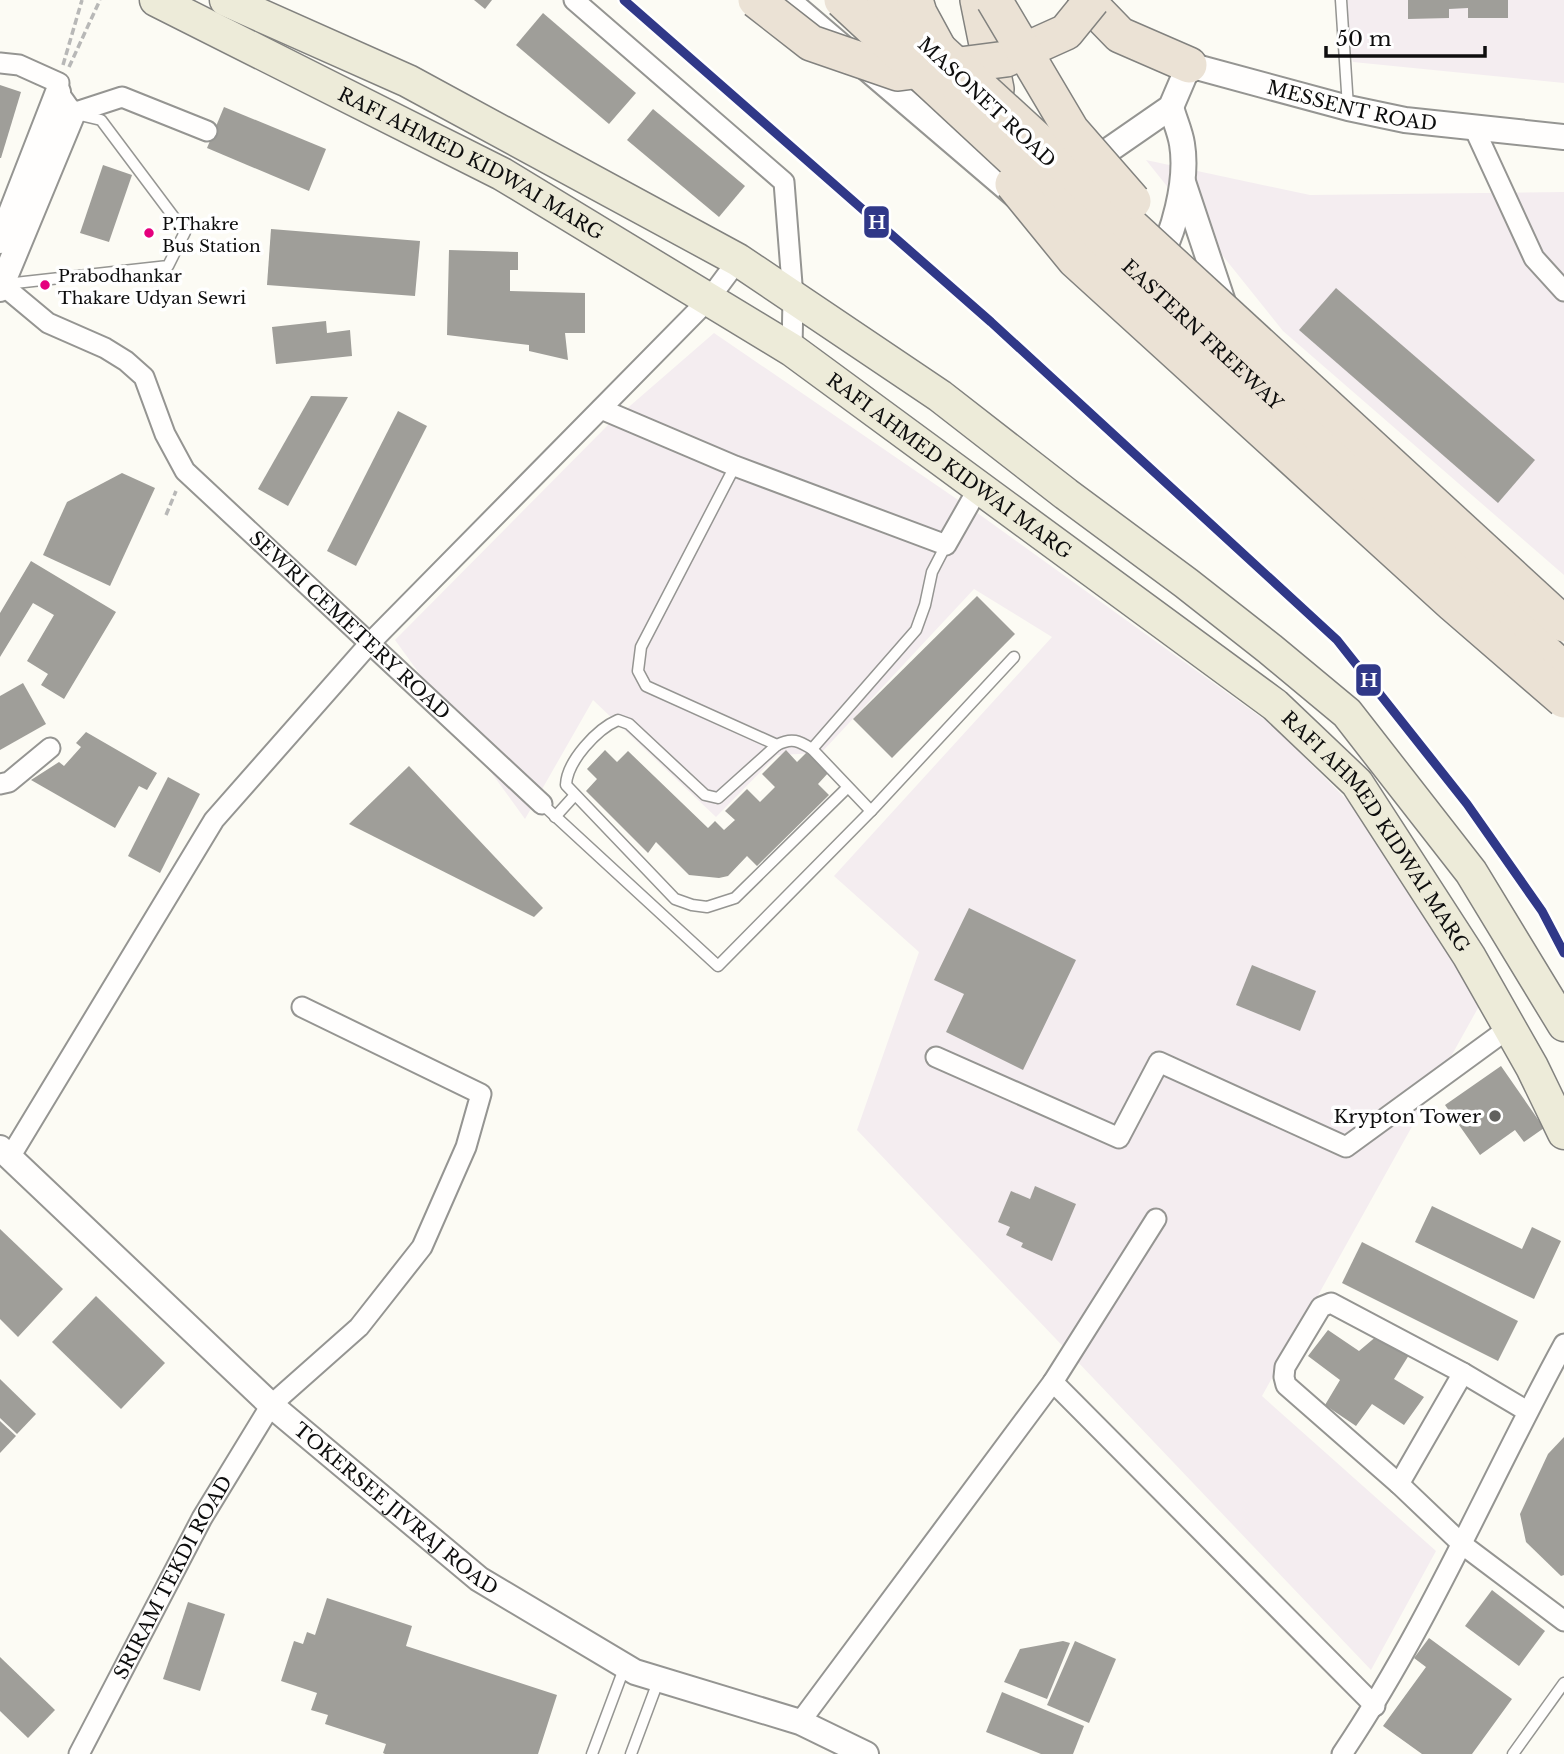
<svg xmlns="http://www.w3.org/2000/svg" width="1564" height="1754" viewBox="0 0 1564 1754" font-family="'Libre Baskerville',serif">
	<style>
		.industrial { fill: #f4edf0 }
		.building { fill: #9f9e99 }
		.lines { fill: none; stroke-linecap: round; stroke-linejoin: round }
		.service-casing { stroke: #959592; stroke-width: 13 }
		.minor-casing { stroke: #959592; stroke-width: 23 }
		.tertiary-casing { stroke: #959592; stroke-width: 28 }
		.primary-casing { stroke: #82827f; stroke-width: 35 }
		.motorway-casing { stroke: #82827f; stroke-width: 38 }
		.path { stroke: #b8b8b7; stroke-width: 3.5; stroke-dasharray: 7 3.5; stroke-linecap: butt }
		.service { stroke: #fffefd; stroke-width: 10 }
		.minor { stroke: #fffefd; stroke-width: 19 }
		.tertiary { stroke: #fffefd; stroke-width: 24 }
		.primary { stroke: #edebd9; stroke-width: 32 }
		.motorway { stroke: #ebe2d5; stroke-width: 35 }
		.motorway-bridge-casing { stroke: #82827f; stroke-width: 38; stroke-linecap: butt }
		.motorway-bridge { stroke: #ebe2d5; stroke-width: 35 }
		.rail-1-casing { stroke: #fff; stroke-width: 14 }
		.rail-1 { stroke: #303888; stroke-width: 9 }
		.bus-dot { fill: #e5007d; stroke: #fff; stroke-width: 2.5 }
		.poi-dot { fill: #61615e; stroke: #fff; stroke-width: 2.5 }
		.labels { text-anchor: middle; stroke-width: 7; stroke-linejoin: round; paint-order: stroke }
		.bus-label { font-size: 17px; fill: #0e0e0e; stroke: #fff; text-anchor: start }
		.street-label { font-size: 19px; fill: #0e0e0e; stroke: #fff }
		.poi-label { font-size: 19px; fill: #0e0e0e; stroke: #fff; text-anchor: end }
		.line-badge { stroke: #fff; stroke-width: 2.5 }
		.badge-label { font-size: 19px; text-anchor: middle; font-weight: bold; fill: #fff }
	</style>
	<rect width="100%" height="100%" fill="#fcfbf4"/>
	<g class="industrial">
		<path d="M 1334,0 L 1564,0 L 1564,83 L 1353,62 Z"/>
		<path d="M 1146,160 L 1310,195 L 1564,192 L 1564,575 L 1283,331 Z"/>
		<path d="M 714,333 L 983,517 L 1273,726 L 1367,820 L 1483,999 L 1262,1396 L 1436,1551 L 1371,1670 L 857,1130 L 919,952 L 834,876 L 1052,637 L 974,589 L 821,753 L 777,755 L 716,817 L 593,700 L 525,819 L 395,640 L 608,425 Z"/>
	</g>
	<g class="building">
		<path d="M 474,0 L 492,0 L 485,9 Z"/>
		<path d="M 1408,0 L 1508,0 L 1508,18 L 1468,18 L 1468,8 L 1449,9 L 1449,18 L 1408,19 Z"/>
		<path d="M 543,13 L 636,93 L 609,124 L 516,45 Z"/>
		<path d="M 0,85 L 21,92 L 1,158 L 0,158 Z"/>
		<path d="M 224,107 L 326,149 L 309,191 L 207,148 Z"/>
		<path d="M 653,109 L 745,186 L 719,217 L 627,140 Z"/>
		<path d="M 103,165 L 132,175 L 109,242 L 80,233 Z"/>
		<path d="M 271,229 L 420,241 L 415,296 L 267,285 Z"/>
		<path d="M 449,250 L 518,252 L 518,270 L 510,270 L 510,291 L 585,293 L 585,333 L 565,333 L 568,360 L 529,351 L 529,345 L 447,335 Z"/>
		<path d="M 1336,288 L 1535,460 L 1498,503 L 1299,330 Z"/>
		<path d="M 326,321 L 327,333 L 350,330 L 352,356 L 276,364 L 272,327 Z"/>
		<path d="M 311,396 L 348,397 L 288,506 L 258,489 Z"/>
		<path d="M 398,411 L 427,426 L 356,566 L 327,551 Z"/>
		<path d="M 122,473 L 155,488 L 110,586 L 43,555 L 67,502 Z"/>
		<path d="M 31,561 L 116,612 L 64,699 L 41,685 L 48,674 L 27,661 L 54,615 L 33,603 L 0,657 L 0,613 Z"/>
		<path d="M 977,596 L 1015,634 L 892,758 L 853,719 Z"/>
		<path d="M 23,683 L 46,724 L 0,750 L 0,696 Z"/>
		<path d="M 86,732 L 157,773 L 147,790 L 139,786 L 115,828 L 31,780 L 59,762 L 64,766 L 81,747 L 76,743 Z"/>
		<path d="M 605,750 L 617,762 L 628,751 L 708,828 L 715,821 L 724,830 L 735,820 L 725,811 L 747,789 L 760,802 L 775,787 L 762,774 L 786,750 L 797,762 L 808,751 L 829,772 L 818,784 L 829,795 L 757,866 L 747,856 L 728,876 L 719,878 L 689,875 L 656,842 L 648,853 L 586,791 L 597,779 L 587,769 Z"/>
		<path d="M 409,766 L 543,908 L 534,917 L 349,824 Z"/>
		<path d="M 168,777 L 200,794 L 160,873 L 128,856 Z"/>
		<path d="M 969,908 L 1076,960 L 1023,1070 L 946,1032 L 964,994 L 934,980 Z"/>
		<path d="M 1252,965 L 1316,991 L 1300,1031 L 1236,1005 Z"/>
		<path d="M 1501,1066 L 1544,1128 L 1524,1142 L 1515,1130 L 1480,1155 L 1445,1105 Z"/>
		<path d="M 1035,1186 L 1076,1204 L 1052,1261 L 1021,1247 L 1023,1243 L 1006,1235 L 1010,1227 L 998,1222 L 1011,1191 L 1030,1199 Z"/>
		<path d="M 1432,1206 L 1522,1249 L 1532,1227 L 1561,1241 L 1534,1299 L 1415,1242 Z"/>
		<path d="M 0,1229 L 63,1289 L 18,1337 L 0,1319 Z"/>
		<path d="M 1362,1242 L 1518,1321 L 1498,1361 L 1342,1283 Z"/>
		<path d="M 96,1296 L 165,1363 L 121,1409 L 52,1342 Z"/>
		<path d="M 1328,1330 L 1359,1351 L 1378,1335 L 1409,1355 L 1394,1379 L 1424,1397 L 1404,1425 L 1372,1404 L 1356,1426 L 1325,1405 L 1340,1380 L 1308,1356 Z"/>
		<path d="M 0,1379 L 36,1414 L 17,1434 L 0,1418 Z"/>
		<path d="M 0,1421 L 16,1436 L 0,1453 Z"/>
		<path d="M 1564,1437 L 1564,1575 L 1561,1576 L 1526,1542 L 1520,1514 L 1548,1454 Z"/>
		<path d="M 1492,1590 L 1545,1631 L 1519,1666 L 1465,1626 Z"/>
		<path d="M 327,1598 L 412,1626 L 406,1646 L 557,1695 L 538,1754 L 385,1754 L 383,1753 L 386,1744 L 325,1724 L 328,1715 L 311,1710 L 317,1693 L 281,1681 L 294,1641 L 303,1644 L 307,1632 L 315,1635 Z"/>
		<path d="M 188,1602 L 225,1614 L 200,1691 L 163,1679 Z"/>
		<path d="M 1429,1638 L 1512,1699 L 1472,1754 L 1422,1754 L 1383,1726 L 1426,1667 L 1414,1658 Z"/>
		<path d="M 1063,1641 L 1070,1643 L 1047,1699 L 1004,1682 L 1020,1649 Z"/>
		<path d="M 1075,1641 L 1116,1659 L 1089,1723 L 1047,1705 Z"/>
		<path d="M 0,1657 L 55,1710 L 28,1738 L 0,1711 Z"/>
		<path d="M 1002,1692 L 1084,1726 L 1073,1754 L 1041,1754 L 986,1732 Z"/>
	</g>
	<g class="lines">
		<defs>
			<g id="service">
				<path d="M 1341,0 L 1348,107"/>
				<path d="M 6,284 L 168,266 L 185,232 L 101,120 L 80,115"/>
				<path d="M 735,466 L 641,647 L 638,671 L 646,686 L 777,745 C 792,737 799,741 812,749 L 916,630 L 925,605 L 932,572 L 946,545"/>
				<path d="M 777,745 L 718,798 L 705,795 L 629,724 L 618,720 C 597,729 567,761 566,785 L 675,899 L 692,905 L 707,907 L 735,898 L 847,788"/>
				<path d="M 812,749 L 871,811"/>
				<path d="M 542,804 L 718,966 L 871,811 L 1014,657"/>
				<path d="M 555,817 L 574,796"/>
				<path d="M 592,1754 L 625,1666"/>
				<path d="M 631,1754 L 659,1679"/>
				<path d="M 1513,1754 L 1564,1683"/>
			</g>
			<g id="minor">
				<path d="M 574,0 L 784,182 L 793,297 L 792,350"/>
				<path d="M 0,63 L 19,65 L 59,83 L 58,92 L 73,113 L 122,97 L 207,131"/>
				<path d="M 1474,128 L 1534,258 L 1564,291"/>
				<path id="s1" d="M 0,283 L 48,323 L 105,348 L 126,361 L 144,377 L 165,434 L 185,471 L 542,804"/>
				<path d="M 601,409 L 735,466 L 946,545 L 979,487"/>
				<path d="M 0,784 L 9,782 L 50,748"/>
				<path d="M 936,1057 L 1119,1138 L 1159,1062 L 1346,1147 L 1509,1028"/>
				<path d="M 10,1157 L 214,820 L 370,643 L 709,299 L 738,260"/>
				<path d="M 1053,1382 L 1375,1706"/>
				<path d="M 1527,1411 L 1463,1373 L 1331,1303 L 1321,1307 L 1285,1367 L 1284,1377 L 1286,1385 L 1399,1484 L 1463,1545 L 1564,1621"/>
				<path d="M 1399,1484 L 1463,1373"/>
				<path d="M 800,1722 L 1053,1382 L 1156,1219"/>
				<path id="s2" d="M 79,1754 L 202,1518 L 271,1405 L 359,1327 L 422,1247 L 466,1147 L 481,1094 L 302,1007"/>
				<path d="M 1342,1754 C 1429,1625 1489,1481 1564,1344"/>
			</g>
			<g id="tertiary">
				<path d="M 787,0 L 1021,200"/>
				<path id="s3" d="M 1089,173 L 1106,152 L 1171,107 L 1189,65 L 1348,108 L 1405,120 L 1564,137"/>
				<path d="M 1183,182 L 1226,311"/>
				<path d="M 0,241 L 58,92"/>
				<path d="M 1154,267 C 1174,237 1188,180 1182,144 C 1180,131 1174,119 1171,107"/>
				<path d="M 0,289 L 73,113"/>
				<path id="s4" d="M 0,1148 L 271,1405 L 479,1579 L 635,1672 L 800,1722 L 866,1754"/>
			</g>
			<g id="primary">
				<path id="s5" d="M 156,0 L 502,174 L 792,350 L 1275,705 L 1357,783 L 1469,956 L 1532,1067 L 1564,1133"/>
				<path d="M 226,0 L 408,81 L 738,260 L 940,396 L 1066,494 L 1186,583 L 1270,649 L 1347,713 L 1471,872 L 1564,1025"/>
			</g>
			<g id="motorway">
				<path d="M 978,0 L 996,89"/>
				<path d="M 1086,0 L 1120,35 L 1189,65"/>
			</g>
		</defs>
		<use href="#service" class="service-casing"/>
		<use href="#minor" class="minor-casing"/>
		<use href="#tertiary" class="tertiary-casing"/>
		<use href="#primary" class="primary-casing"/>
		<use href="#motorway" class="motorway-casing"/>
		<g class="path">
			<path d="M 63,65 L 82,0"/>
			<path d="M 69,67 L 100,0"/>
			<path d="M 166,515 L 176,491"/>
		</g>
		<use href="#service" class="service"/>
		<use href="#minor" class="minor"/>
		<use href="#tertiary" class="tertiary"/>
		<use href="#primary" class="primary"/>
		<use href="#motorway" class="motorway"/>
		<defs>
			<g id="motorway-bridge">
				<path d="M 756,0 L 811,43 L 898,73 L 1006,59 L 1066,32 L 1092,0"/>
				<path id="s6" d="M 842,0 L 1564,670"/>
				<path d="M 885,0 L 1564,624"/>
				<path d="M 915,0 L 919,13 L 969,105"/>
				<path d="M 994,0 L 1071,130 L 1133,201"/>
				<path d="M 1013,184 L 1075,260 L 1453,604 L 1564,700"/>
			</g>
		</defs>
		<use href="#motorway-bridge" class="motorway-bridge-casing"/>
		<use href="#motorway-bridge" class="motorway-bridge"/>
		<defs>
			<path id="rail-1" d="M 624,0 L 991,322 L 1337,640 L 1467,804 L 1542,911 L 1564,953"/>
		</defs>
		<use href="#rail-1" class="rail-1-casing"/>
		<use href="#rail-1" class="rail-1"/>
	</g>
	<g class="bus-dot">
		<circle cx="149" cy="233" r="6"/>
		<circle cx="45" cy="285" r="6"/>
	</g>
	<circle class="poi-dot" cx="1495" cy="1116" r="7"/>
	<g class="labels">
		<g class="bus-label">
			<text x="162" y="230">P.Thakre<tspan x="162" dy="22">Bus Station</tspan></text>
			<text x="58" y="282">Prabodhankar<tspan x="58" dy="22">Thakare Udyan Sewri</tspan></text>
		</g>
		<g class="street-label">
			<text transform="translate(987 102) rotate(43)" y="7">MASONET ROAD</text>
			<text dy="7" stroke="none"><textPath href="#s3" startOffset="320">MESSENT ROAD</textPath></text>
			<text dy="7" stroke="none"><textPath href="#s5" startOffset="355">RAFI AHMED KIDWAI MARG</textPath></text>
			<text dy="7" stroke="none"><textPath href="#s6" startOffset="492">EASTERN FREEWAY</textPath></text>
			<text dy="7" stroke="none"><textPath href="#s5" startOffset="922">RAFI AHMED KIDWAI MARG</textPath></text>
			<text dy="7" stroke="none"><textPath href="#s1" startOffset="502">SEWRI CEMETERY ROAD</textPath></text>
			<text dy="7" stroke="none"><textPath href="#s5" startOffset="1489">RAFI AHMED KIDWAI MARG</textPath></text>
			<text dy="7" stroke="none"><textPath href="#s4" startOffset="536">TOKERSEE JIVRAJ ROAD</textPath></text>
			<text dy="7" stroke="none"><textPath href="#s2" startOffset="200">SRIRAM TEKDI ROAD</textPath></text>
		</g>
		<g class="poi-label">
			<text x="1481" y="1123">Krypton Tower</text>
		</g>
	</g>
	<g class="line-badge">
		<rect x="863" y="205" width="27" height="34" rx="7" fill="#303888"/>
		<rect x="1355" y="663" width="27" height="34" rx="7" fill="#303888"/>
	</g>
	<g class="badge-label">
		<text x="877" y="229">H</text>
		<text x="1369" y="687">H</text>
	</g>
	<path d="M1326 46v10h159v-10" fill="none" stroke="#0e0e0e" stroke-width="3.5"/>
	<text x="1336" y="46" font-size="21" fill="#0e0e0e" stroke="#ffffff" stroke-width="5" paint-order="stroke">50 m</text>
</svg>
